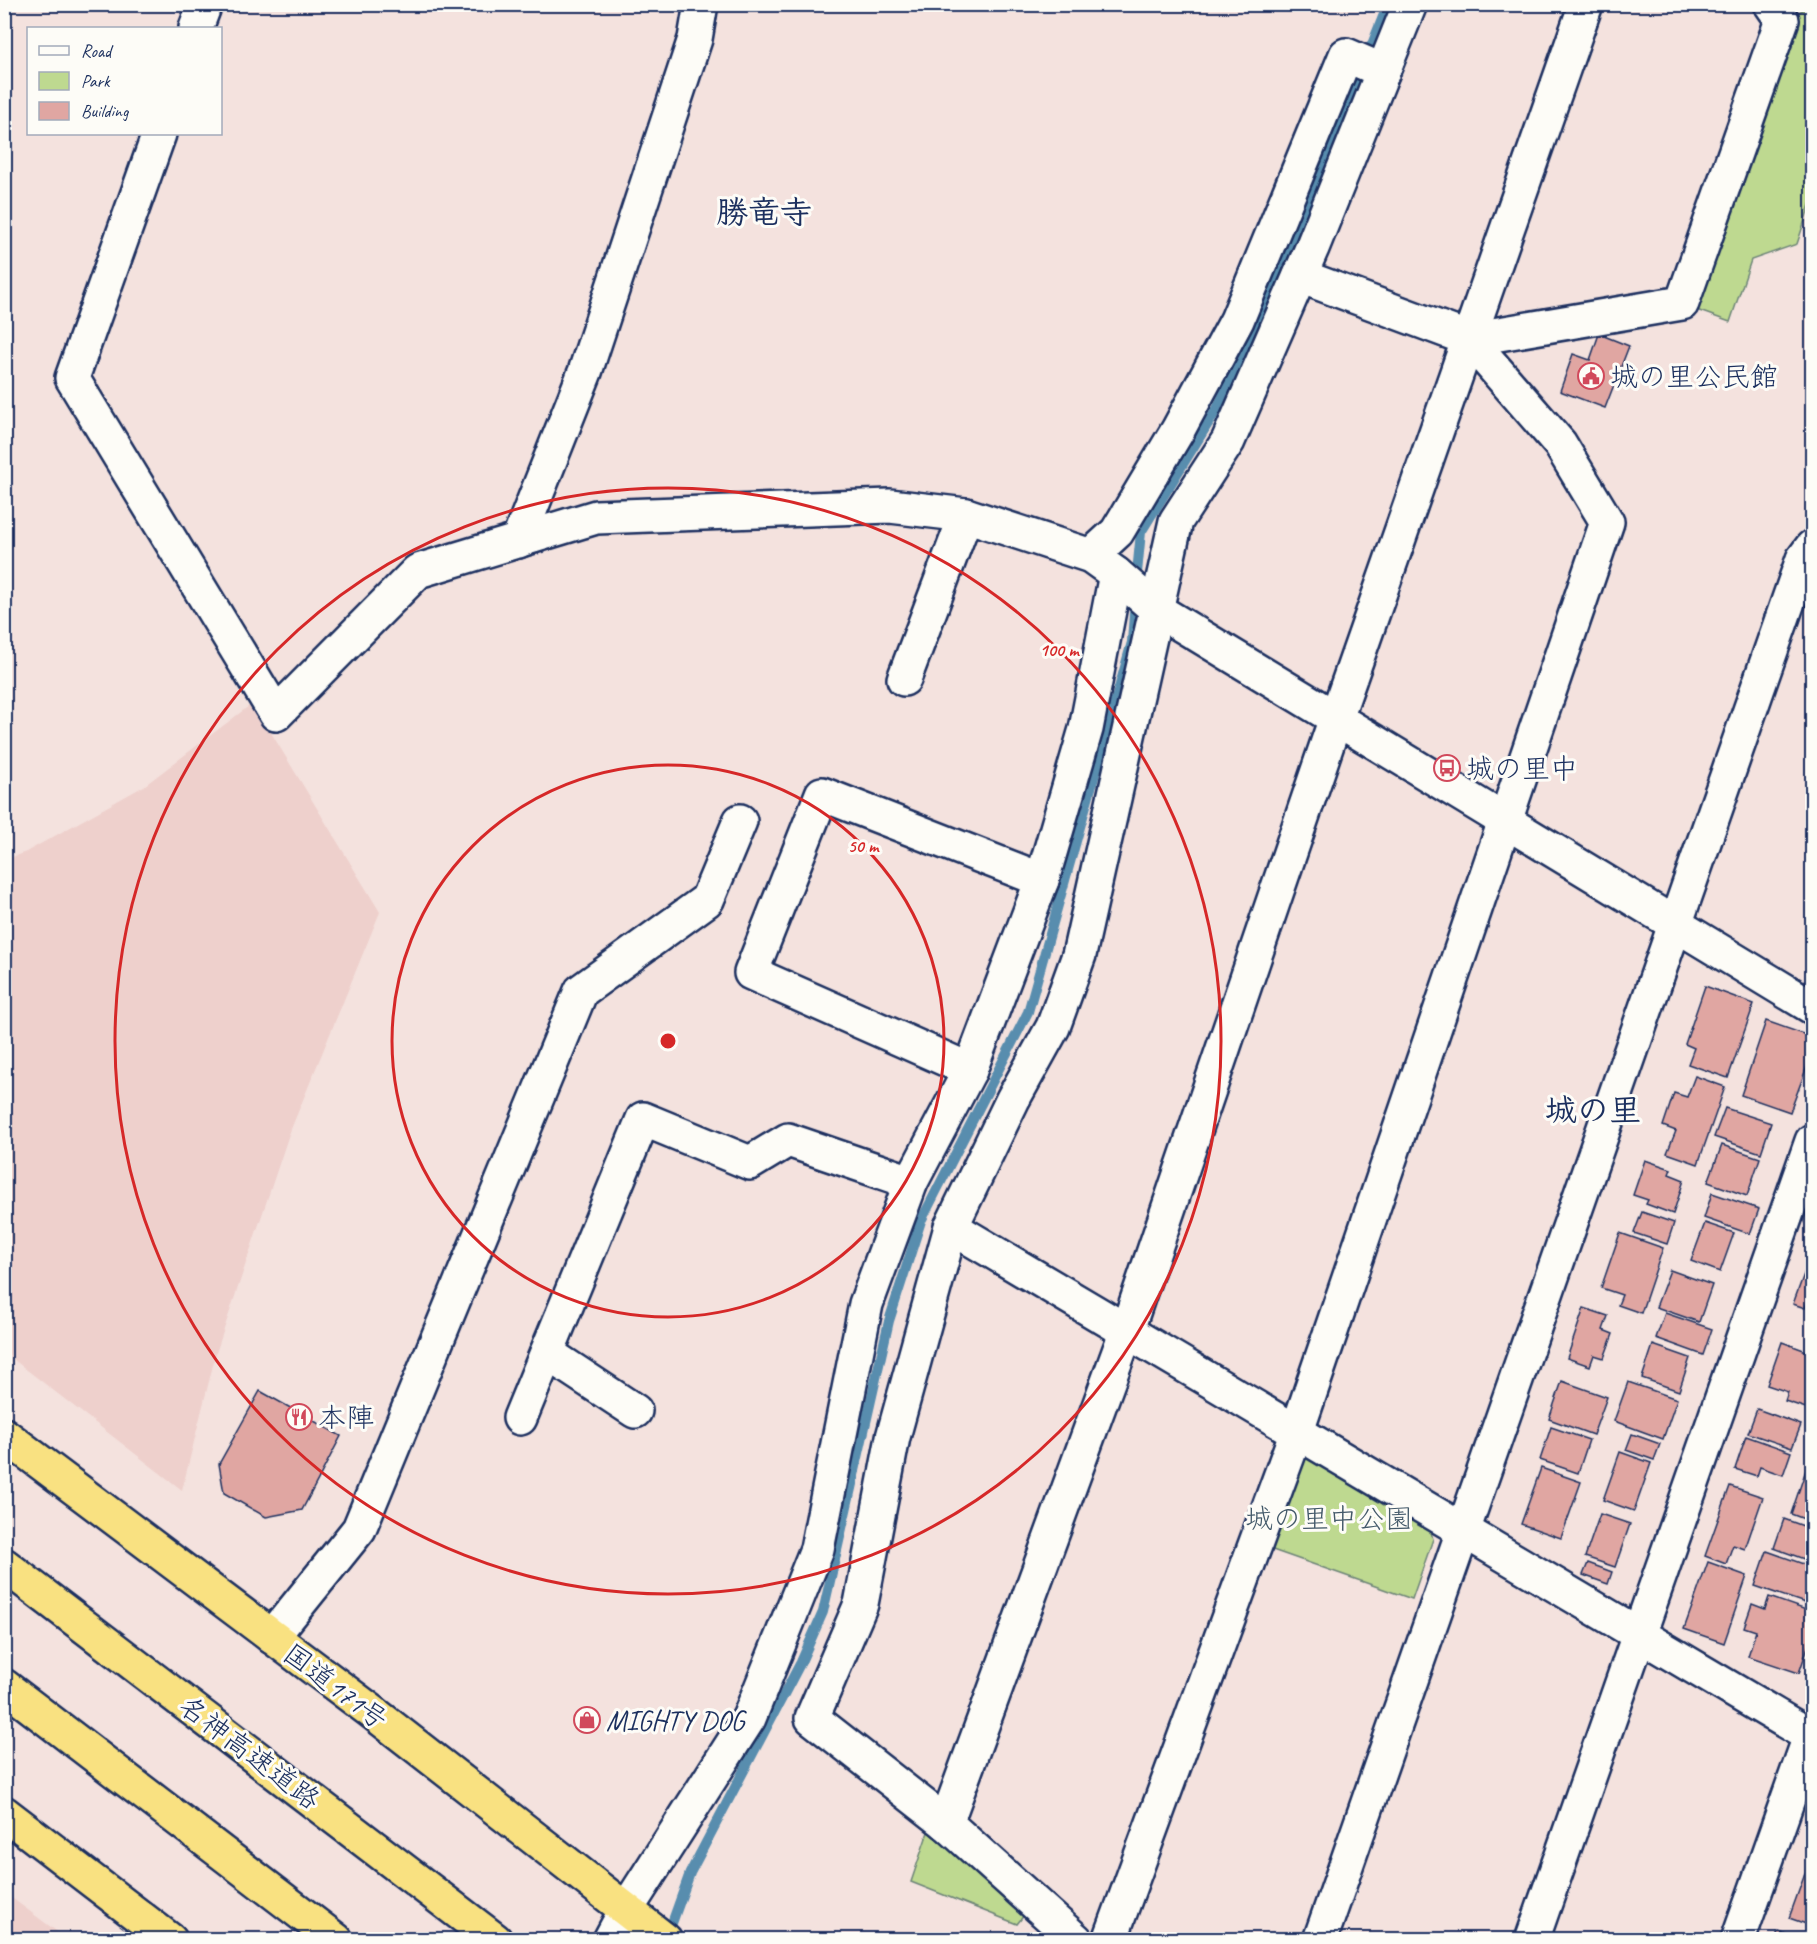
<svg xmlns="http://www.w3.org/2000/svg" width="1817" height="1944" viewBox="0 0 1817 1944" font-family="Caveat,'Klee One',sans-serif">
	<style>
		.built { fill: #eed0cc }
		.green { fill: #bed990; stroke: #6c8477; stroke-width: 1.5 }
		.lines { fill: none; stroke-linecap: round; stroke-linejoin: round }
		.stream { stroke: #598dae; stroke-width: 10 }
		.building { fill: #e0a6a2; stroke: #1b2f5e; stroke-width: 1.5 }
		.minor-casing { stroke: #1b2f5e; stroke-width: 38 }
		.highway-casing { stroke: #1b2f5e; stroke-width: 38 }
		.minor { stroke: #fdfcf7; stroke-width: 33 }
		.highway { stroke: #f9e181; stroke-width: 33 }
		.ring { fill: none; stroke: #d62828; stroke-width: 3 }
		.labels { text-anchor: middle; stroke-width: 6; stroke-linejoin: round; paint-order: stroke }
		.poi-label { font-size: 28px; fill: #1b2f5e; stroke: #fdfcf7; text-anchor: start }
		.park-label { font-size: 28px; fill: #445a6a; stroke: #fdfcf7 }
		.street-label { font-size: 28px; fill: #1b2f5e; stroke: #fdfcf7 }
		.quarter-label { font-size: 32px; font-weight: bold; fill: #1b2f5e; stroke: #fdfcf7 }
		.centre { fill: #d62828; stroke: #fdfcf7; stroke-width: 3 }
		.ring-label { font-size: 18px; text-anchor: middle; font-weight: bold; fill: #d62828; stroke: #fdfcf7; stroke-width: 6; stroke-linejoin: round; paint-order: stroke }
	</style>
	<rect width="100%" height="100%" fill="#f4e2de"/>
	<filter id="ink" filterUnits="userSpaceOnUse"><feTurbulence type="fractalNoise" baseFrequency=".0167" numOctaves="2"/><feDisplacementMap in="SourceGraphic" scale="12" xChannelSelector="R" yChannelSelector="G"/><feConvolveMatrix kernelMatrix="1 2 1 2 8 2 1 2 1" color-interpolation-filters="sRGB"/></filter>
	<g filter="url(#ink)">
		<g class="built">
			<path d="M 253,703 L 380,912 L 289,1134 L 216,1353 L 182,1490 L 5,1353 L 4,860 L 26,852 L 144,786 Z"/>
			<path d="M 4,1893 L 5,1893 L 67,1939 L 5,1939 Z"/>
		</g>
		<g class="green">
			<path d="M 1812,5 L 1812,199 L 1797,244 L 1751,260 L 1730,322 L 1691,308 L 1795,14 Z"/>
			<path d="M 1303,1446 L 1428,1522 L 1433,1539 L 1412,1599 L 1267,1548 Z"/>
			<path d="M 930,1826 L 1029,1909 L 1017,1924 L 911,1882 Z"/>
		</g>
		<g class="lines">
			<g class="stream">
				<path d="M 1136,583 L 1141,532 L 1217,409 L 1280,276 L 1388,4"/>
				<path d="M 667,1937 L 690,1873 L 801,1662 L 823,1612 L 889,1321 L 921,1221 L 1028,1012 L 1132,642 L 1135,599"/>
			</g>
		</g>
		<g class="building">
			<path d="M 1599,334 L 1629,346 L 1605,408 L 1560,391 L 1573,354 L 1590,360 Z"/>
			<path d="M 1705,986 L 1754,1004 L 1728,1078 L 1688,1064 L 1694,1048 L 1685,1044 Z"/>
			<path d="M 1766,1021 L 1812,1037 L 1812,1053 L 1790,1112 L 1741,1095 Z"/>
			<path d="M 1695,1076 L 1725,1087 L 1698,1164 L 1667,1153 L 1676,1131 L 1663,1126 L 1674,1093 L 1687,1097 Z"/>
			<path d="M 1725,1108 L 1771,1123 L 1761,1153 L 1714,1137 Z"/>
			<path d="M 1722,1145 L 1760,1158 L 1747,1196 L 1708,1182 Z"/>
			<path d="M 1645,1160 L 1671,1169 L 1669,1174 L 1684,1180 L 1673,1214 L 1646,1204 L 1648,1200 L 1633,1195 Z"/>
			<path d="M 1712,1193 L 1759,1209 L 1750,1234 L 1704,1218 Z"/>
			<path d="M 1642,1212 L 1674,1223 L 1667,1244 L 1634,1233 Z"/>
			<path d="M 1705,1223 L 1734,1233 L 1720,1272 L 1691,1261 Z"/>
			<path d="M 1620,1233 L 1663,1248 L 1641,1313 L 1618,1305 L 1622,1295 L 1601,1288 Z"/>
			<path d="M 1811,1255 L 1812,1255 L 1812,1305 L 1807,1303 L 1805,1308 L 1793,1304 Z"/>
			<path d="M 1670,1270 L 1712,1285 L 1699,1322 L 1656,1307 Z"/>
			<path d="M 1584,1308 L 1608,1316 L 1603,1330 L 1613,1334 L 1604,1358 L 1594,1355 L 1590,1366 L 1567,1358 Z"/>
			<path d="M 1665,1313 L 1712,1329 L 1703,1355 L 1656,1338 Z"/>
			<path d="M 1782,1342 L 1812,1353 L 1812,1400 L 1809,1409 L 1785,1401 L 1788,1392 L 1767,1385 Z"/>
			<path d="M 1653,1345 L 1690,1358 L 1679,1391 L 1642,1378 Z"/>
			<path d="M 1562,1381 L 1607,1397 L 1593,1435 L 1549,1419 Z"/>
			<path d="M 1628,1382 L 1677,1399 L 1663,1439 L 1614,1421 Z"/>
			<path d="M 260,1391 L 341,1436 L 302,1510 L 266,1517 L 224,1493 L 219,1464 Z"/>
			<path d="M 1757,1409 L 1801,1425 L 1792,1448 L 1748,1433 Z"/>
			<path d="M 1551,1427 L 1589,1440 L 1578,1473 L 1540,1460 Z"/>
			<path d="M 1632,1434 L 1660,1444 L 1654,1460 L 1626,1450 Z"/>
			<path d="M 1746,1436 L 1791,1452 L 1783,1475 L 1760,1467 L 1757,1476 L 1735,1469 Z"/>
			<path d="M 1620,1452 L 1651,1463 L 1634,1511 L 1603,1500 Z"/>
			<path d="M 1812,1452 L 1812,1522 L 1791,1514 Z"/>
			<path d="M 1541,1468 L 1581,1482 L 1561,1538 L 1521,1524 Z"/>
			<path d="M 1730,1486 L 1763,1497 L 1745,1549 L 1733,1545 L 1726,1564 L 1705,1556 Z"/>
			<path d="M 1600,1514 L 1630,1524 L 1615,1567 L 1585,1557 Z"/>
			<path d="M 1784,1519 L 1812,1529 L 1812,1562 L 1774,1548 Z"/>
			<path d="M 1767,1551 L 1812,1567 L 1812,1582 L 1805,1603 L 1755,1586 Z"/>
			<path d="M 1708,1562 L 1747,1576 L 1724,1643 L 1684,1629 Z"/>
			<path d="M 1588,1563 L 1612,1572 L 1608,1584 L 1583,1575 Z"/>
			<path d="M 1769,1597 L 1812,1612 L 1812,1635 L 1799,1673 L 1748,1656 L 1756,1631 L 1744,1627 L 1752,1604 L 1765,1609 Z"/>
			<path d="M 1811,1857 L 1812,1858 L 1812,1926 L 1789,1918 Z"/>
			<path d="M 1778,1931 L 1802,1940 L 1775,1940 Z"/>
		</g>
		<g class="lines">
			<defs>
				<g id="minor">
					<path d="M 196,28 L 205,4"/>
					<path d="M 159,134 L 72,378 L 276,714 L 418,571 L 596,517 L 890,506 L 966,515 L 1091,556 L 1116,574 L 1157,610 L 1812,1007"/>
					<path d="M 1300,276 L 1469,339 L 1682,303 L 1782,20 L 1771,4"/>
					<path d="M 518,541 L 585,372 L 695,39 L 701,4"/>
					<path d="M 1091,556 L 1117,532 L 1178,430 L 1237,320 L 1346,55 L 1383,71"/>
					<path d="M 904,679 L 966,515"/>
					<path d="M 970,1070 L 751,973 L 822,794 L 1042,880"/>
					<path d="M 951,1227 L 1812,1737"/>
					<path d="M 547,1353 L 635,1411"/>
					<path d="M 520,1418 L 643,1119 L 750,1163 L 788,1140 L 911,1182"/>
					<path d="M 272,1637 L 359,1529 L 581,991 L 707,900 L 740,821"/>
					<path d="M 946,1823 L 1127,1330 L 1336,718 L 1586,4"/>
					<path d="M 610,1940 L 626,1910 L 749,1718 L 817,1549 L 866,1304 L 911,1182 L 970,1070 L 1042,880 L 1086,729 L 1116,574"/>
					<path d="M 1076,1940 L 946,1823 L 812,1718 L 861,1604 L 893,1437 L 951,1227 L 1013,1099 L 1053,1027 L 1079,955 L 1176,521 L 1228,441 L 1312,248 L 1410,4"/>
					<path d="M 1110,1940 L 1297,1431 L 1607,522 L 1560,444 L 1469,339"/>
					<path d="M 1320,1940 L 1803,559 L 1812,547"/>
					<path d="M 1532,1940 L 1812,1141"/>
					<path d="M 1738,1940 L 1812,1731"/>
				</g>
				<g id="highway">
					<path d="M 4,1435 L 371,1711 L 665,1940"/>
					<path d="M 4,1565 L 495,1940"/>
					<path d="M 4,1686 L 336,1940"/>
					<path d="M 4,1813 L 170,1940"/>
				</g>
			</defs>
			<use href="#minor" class="minor-casing"/>
			<use href="#highway" class="highway-casing"/>
			<use href="#minor" class="minor"/>
			<use href="#highway" class="highway"/>
		</g>
	</g>
	<g class="ring">
		<circle cx="668" cy="1041" r="276"/>
		<circle cx="668" cy="1041" r="553"/>
	</g>
	<defs>
		<symbol id="civic-ring" viewBox="-11 -11 22 22"><circle r="9.5" fill="#fdfcf7" stroke="#d1495b" stroke-width="1.5"/><path d="M-.6-6.5H3V-4.5H.6V-3L4-1V1h2V6H-6V1h2V-1L-.6-3ZM-1.2 2.5V6h2.4V2.5Z" fill="#d1495b"/></symbol>
		<symbol id="bus-ring" viewBox="-11 -11 22 22"><circle r="9.5" fill="#fdfcf7" stroke="#d1495b" stroke-width="1.5"/><path d="M-5-6H5V4H4V6H2V4H-2V6H-4V4H-5ZM-3.5-4V0h7V-4ZM-3.5 1.2v1.5H-2V1.2ZM2 1.2v1.5H3.5V1.2Z" fill="#d1495b"/></symbol>
		<symbol id="restaurant-ring" viewBox="-11 -11 22 22"><circle r="9.5" fill="#fdfcf7" stroke="#d1495b" stroke-width="1.5"/><path d="M-5-6h1v4h1v-4h1v4h1v-4h1v5L-1.5 .5V6h-2V.5L-5-1ZM5-6V6H3V1.5H1.5Q1.5-4 5-6Z" fill="#d1495b"/></symbol>
		<symbol id="shop-ring" viewBox="-11 -11 22 22"><circle r="9.5" fill="#fdfcf7" stroke="#d1495b" stroke-width="1.5"/><path d="M-5-2.5h2.3a2.7 3.5 0 0 1 5.4 0H5L5.5 6h-11ZM-1.5-2.5h3a1.5 2.3 0 0 0-3 0Z" fill="#d1495b"/></symbol>
	</defs>
	<g fill-rule="evenodd">
		<use href="#civic-ring" x="1576" y="361" width="30" height="30"/>
		<use href="#bus-ring" x="1432" y="753" width="30" height="30"/>
		<use href="#restaurant-ring" x="284" y="1402" width="30" height="30"/>
		<use href="#shop-ring" x="572" y="1705" width="30" height="30"/>
	</g>
	<g class="labels">
		<g class="poi-label">
			<text x="1610" y="386">城の里公民館</text>
			<text x="1466" y="778">城の里中</text>
			<text x="318" y="1427">本陣</text>
			<text x="606" y="1730">MIGHTY DOG</text>
		</g>
		<g class="park-label">
			<text x="1329" y="1528">城の里中公園</text>
		</g>
		<g class="street-label">
			<text transform="translate(336 1686) rotate(37)" y="10">国道171号</text>
			<text transform="translate(250 1752) rotate(37)" y="10">名神高速道路</text>
		</g>
		<g class="quarter-label">
			<text x="764" y="223">勝竜寺</text>
			<text x="1593" y="1121">城の里</text>
		</g>
	</g>
	<circle cx="668" cy="1041" r="9" class="centre"/>
	<g class="ring-label">
		<text x="1059" y="656">100 m</text>
		<text x="863" y="852">50 m</text>
	</g>
	<rect width="1817" height="1944" fill="none" stroke="#fdfcf7" stroke-width="24"/>
	<rect x="12" y="12" width="1793" height="1920" fill="none" stroke="#1b2f5e" stroke-width="2" filter="url(#ink)"/>
	<rect x="27" y="27" width="195" height="108" fill="#fdfcf7" stroke="#a3aaba" stroke-width="1.5"/>
	<rect x="39" y="46" width="30" height="9" fill="#fdfcf7" stroke="#a3aaba" stroke-width="1.5"/>
	<text x="81" y="57" font-size="18" fill="#1b2f5e">Road</text>
	<rect x="39" y="72" width="30" height="18" fill="#bed990" stroke="#a3aaba" stroke-width="1.5"/>
	<text x="81" y="87" font-size="18" fill="#1b2f5e">Park</text>
	<rect x="39" y="102" width="30" height="18" fill="#e0a6a2" stroke="#a3aaba" stroke-width="1.5"/>
	<text x="81" y="117" font-size="18" fill="#1b2f5e">Building</text>
</svg>
